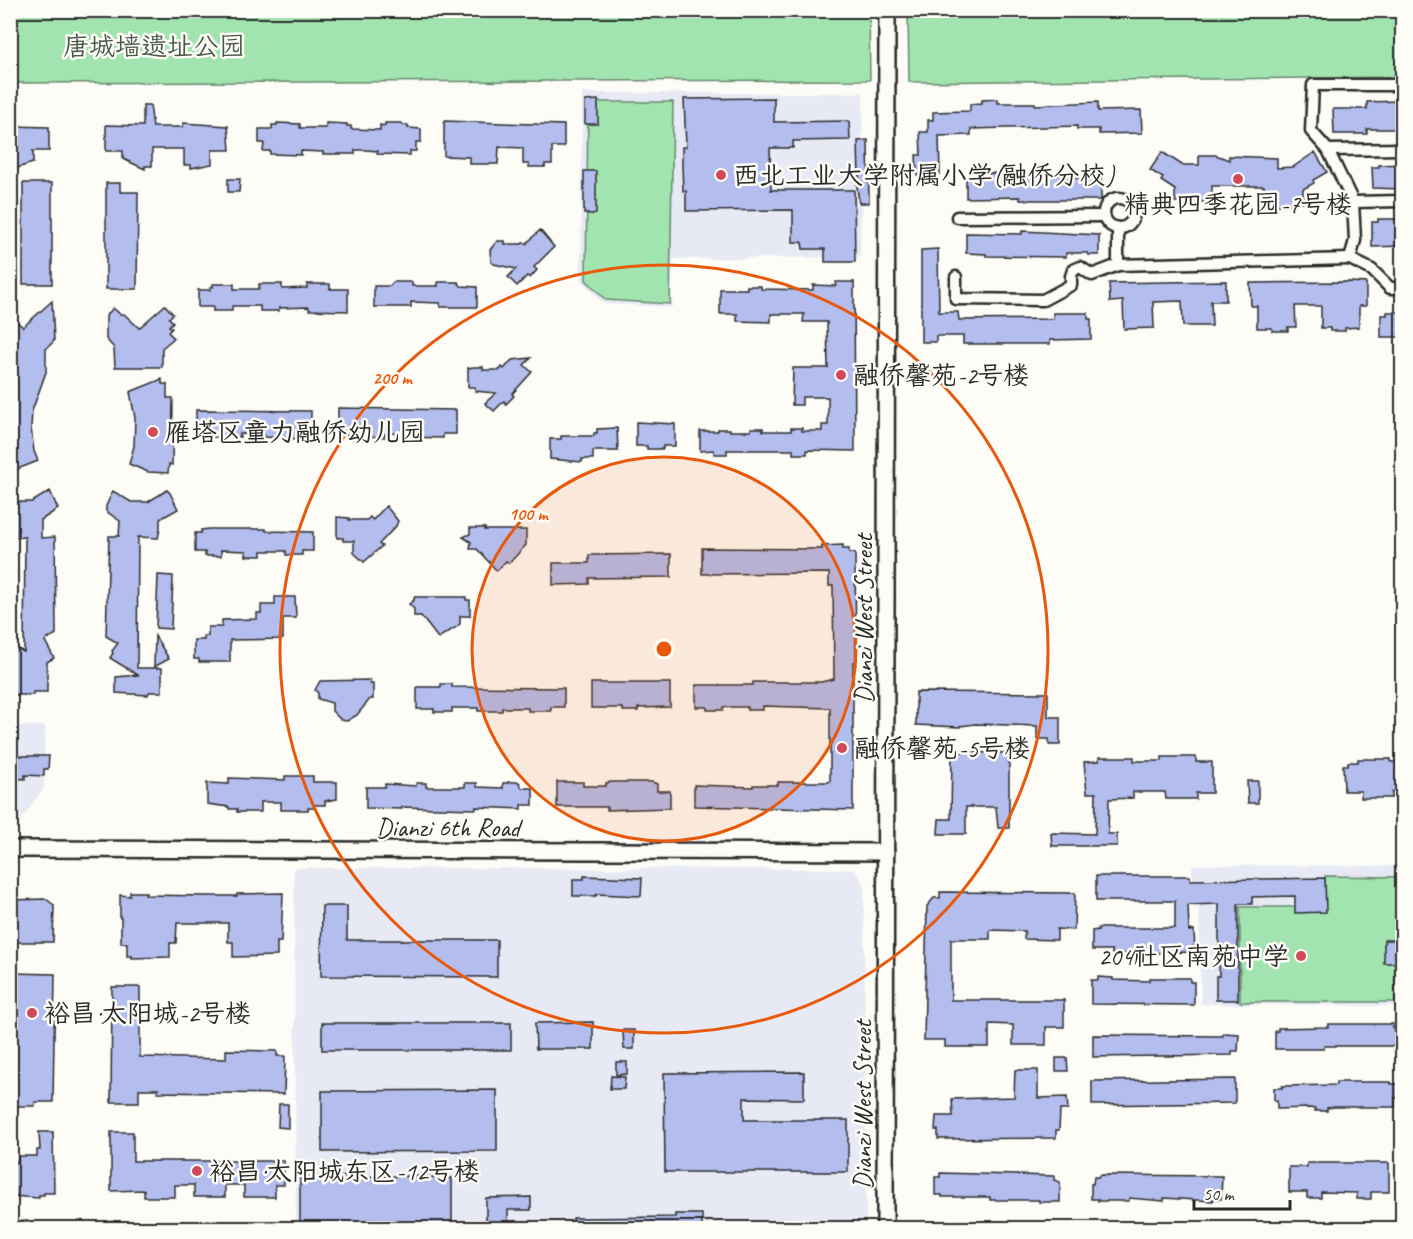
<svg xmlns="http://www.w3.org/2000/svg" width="1413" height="1239" viewBox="0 0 1413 1239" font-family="Caveat,'LXGW WenKai TC',sans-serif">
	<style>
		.built { fill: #e7e9f4 }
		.green { fill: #a2e4af; stroke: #66886d; stroke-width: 1.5 }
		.building { fill: #b3bdee; stroke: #2b2b2b; stroke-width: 1.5 }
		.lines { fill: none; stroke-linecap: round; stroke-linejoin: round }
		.street-casing { stroke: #2b2b2b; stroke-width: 15 }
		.secondary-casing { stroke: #2b2b2b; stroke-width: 20 }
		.street { stroke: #fdfcf7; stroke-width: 10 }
		.secondary { stroke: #fdfcf7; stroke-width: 15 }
		.ring { fill: none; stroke: #e8590c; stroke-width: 3 }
		.poi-dot { fill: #d1495b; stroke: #fdfcf7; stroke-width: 2 }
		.labels { text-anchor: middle; stroke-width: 5; stroke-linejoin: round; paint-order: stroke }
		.park-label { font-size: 26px; fill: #49594c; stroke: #fdfcf7 }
		.poi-label { font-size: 26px; fill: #2b2b2b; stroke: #fdfcf7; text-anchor: start }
		.street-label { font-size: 26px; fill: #2b2b2b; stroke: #fdfcf7 }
		.centre { fill: #e8590c; stroke: #fdfcf7; stroke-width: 3 }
		.ring-label { font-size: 18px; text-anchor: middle; font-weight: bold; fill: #e8590c; stroke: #fdfcf7; stroke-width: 5; stroke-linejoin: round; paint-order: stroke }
	</style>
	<rect width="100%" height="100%" fill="#fdfcf7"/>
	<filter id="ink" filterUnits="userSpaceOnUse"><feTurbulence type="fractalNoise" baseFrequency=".0167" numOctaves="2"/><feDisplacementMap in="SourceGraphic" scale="12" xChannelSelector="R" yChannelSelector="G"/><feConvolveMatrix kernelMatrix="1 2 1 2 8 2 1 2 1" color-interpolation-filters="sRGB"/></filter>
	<g filter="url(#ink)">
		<g class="built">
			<path d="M 582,93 L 863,93 L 860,257 L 673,259 L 672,307 L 604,304 L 581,280 Z"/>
			<path d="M 11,726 L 45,726 L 44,788 L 14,829 L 11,829 Z"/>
			<path d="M 1192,865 L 1402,866 L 1402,1006 L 1201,1004 L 1199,909 L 1193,908 Z"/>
			<path d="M 294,868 L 855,869 L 864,886 L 866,1221 L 859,1228 L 296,1228 Z"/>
		</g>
		<g class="green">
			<path d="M 10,11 L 869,11 L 870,80 L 11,83 Z"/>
			<path d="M 908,11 L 1402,11 L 1402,77 L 909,82 Z"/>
			<path d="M 588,102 L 673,102 L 670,304 L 606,300 L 586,280 Z"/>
			<path d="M 1325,876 L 1396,877 L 1395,1002 L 1240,1002 L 1240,907 L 1325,907 Z"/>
		</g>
		<g class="building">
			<path d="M 774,98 L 774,122 L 849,121 L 850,140 L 793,141 L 793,148 L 770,148 L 771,190 L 854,190 L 855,262 L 825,262 L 825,249 L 803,249 L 802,242 L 793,242 L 793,210 L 686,211 L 686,191 L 683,191 L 682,166 L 682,147 L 686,147 L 684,99 Z"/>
			<path d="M 998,99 L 998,103 L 1035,103 L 1035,105 L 1098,102 L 1098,111 L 1141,110 L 1142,133 L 1099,134 L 1099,129 L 1077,129 L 1077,126 L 971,129 L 971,135 L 939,136 L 940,174 L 917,175 L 916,155 L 921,155 L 920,132 L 928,132 L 928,120 L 933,120 L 933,112 L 970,111 L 970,104 L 982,103 L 982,100 Z"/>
			<path d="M 598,100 L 598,124 L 585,124 L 585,101 Z"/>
			<path d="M 1399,101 L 1399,104 L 1402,104 L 1402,129 L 1367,129 L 1367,134 L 1334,134 L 1333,109 L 1367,109 L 1367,102 Z"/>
			<path d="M 143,105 L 150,105 L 153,127 L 183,127 L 183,123 L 228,126 L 230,150 L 212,150 L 212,164 L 191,168 L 191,165 L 184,165 L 184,149 L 152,149 L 152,166 L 145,166 L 145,169 L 123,159 L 123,151 L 106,151 L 106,125 L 143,126 Z"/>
			<path d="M 444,121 L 564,125 L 564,147 L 552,147 L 552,164 L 545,164 L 545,167 L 529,167 L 529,164 L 523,164 L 523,148 L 499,147 L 498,164 L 469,164 L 469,157 L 444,156 Z"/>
			<path d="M 277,123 L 300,124 L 300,128 L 326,128 L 326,123 L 347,124 L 347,126 L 351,126 L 351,129 L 380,130 L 380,125 L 385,126 L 385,123 L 402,123 L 402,125 L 408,125 L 408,128 L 421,129 L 421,142 L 416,142 L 416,151 L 410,151 L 410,155 L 377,154 L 378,151 L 366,150 L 355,150 L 355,154 L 323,154 L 323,152 L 301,151 L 301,155 L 270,154 L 270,151 L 263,151 L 264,143 L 259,143 L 259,129 L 272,129 L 272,125 L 277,125 Z"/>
			<path d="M 10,126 L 49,127 L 49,151 L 33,151 L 33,163 L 11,170 Z"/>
			<path d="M 868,140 L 869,203 L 859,203 L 856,178 L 859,178 L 858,141 Z"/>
			<path d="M 1162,152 L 1182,165 L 1199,165 L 1199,155 L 1216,155 L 1229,160 L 1229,156 L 1277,158 L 1277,168 L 1293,167 L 1315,152 L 1327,172 L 1313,180 L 1314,183 L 1303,189 L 1303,202 L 1290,202 L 1290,205 L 1276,205 L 1276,202 L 1264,202 L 1264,186 L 1212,186 L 1212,202 L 1199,202 L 1199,205 L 1186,205 L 1187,202 L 1175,202 L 1175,190 L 1161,181 L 1163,178 L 1150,170 Z"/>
			<path d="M 1402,164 L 1402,189 L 1373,188 L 1372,167 L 1379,167 L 1379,165 Z"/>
			<rect x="584" y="171" width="12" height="43"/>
			<path d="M 988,173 L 1061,175 L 1061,178 L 1101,178 L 1101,200 L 1020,200 L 1020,197 L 966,198 L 966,176 L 988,175 Z"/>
			<path d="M 228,179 L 240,179 L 239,192 L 228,192 Z"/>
			<rect x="23" y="183" width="29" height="101"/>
			<path d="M 106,183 L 120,183 L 120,192 L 138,192 L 137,289 L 106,289 Z"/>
			<path d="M 1378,219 L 1402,219 L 1402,246 L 1372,247 L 1372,222 L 1378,222 Z"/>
			<path d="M 540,230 L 554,247 L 534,267 L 537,270 L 530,278 L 527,276 L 517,286 L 508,277 L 516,269 L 494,264 L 491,262 L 490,250 L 497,241 L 505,241 L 505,244 L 522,244 L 524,242 L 526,244 Z"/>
			<path d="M 1022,231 L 1099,235 L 1099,255 L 1088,255 L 1088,253 L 1066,253 L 1066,257 L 986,256 L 986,254 L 966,253 L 966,233 L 1022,234 Z"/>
			<path d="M 938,249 L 939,312 L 958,312 L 959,320 L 1053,319 L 1053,313 L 1088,313 L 1088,319 L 1091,319 L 1091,339 L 1050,340 L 1050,344 L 963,344 L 963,336 L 936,336 L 936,342 L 921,342 L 921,250 Z"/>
			<path d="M 1226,281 L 1226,301 L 1211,301 L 1212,326 L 1183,326 L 1182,301 L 1153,302 L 1154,328 L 1124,329 L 1123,301 L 1110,302 L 1109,283 Z"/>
			<path d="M 393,282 L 412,282 L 412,286 L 438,286 L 438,282 L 458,282 L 461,286 L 477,287 L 477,307 L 440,307 L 440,303 L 411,302 L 411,307 L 374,307 L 374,286 L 390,286 Z"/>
			<path d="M 836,282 L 854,282 L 855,451 L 807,450 L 807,454 L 793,454 L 793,450 L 727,450 L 727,454 L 714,454 L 714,450 L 700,451 L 700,431 L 718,431 L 718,429 L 730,429 L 730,431 L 751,431 L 751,428 L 763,428 L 763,431 L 791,431 L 791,428 L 802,428 L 802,431 L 822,431 L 822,425 L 828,425 L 828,397 L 802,397 L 802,405 L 792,405 L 793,368 L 828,368 L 827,322 L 803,322 L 804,314 L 771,314 L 771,322 L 737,321 L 737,314 L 720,314 L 720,289 L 747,289 L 747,286 L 761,286 L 761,289 L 813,290 L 813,285 L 836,286 Z"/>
			<path d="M 1350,282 L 1366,283 L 1366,306 L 1359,306 L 1359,327 L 1345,328 L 1345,331 L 1330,331 L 1330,328 L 1321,328 L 1321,306 L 1295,306 L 1296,327 L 1288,327 L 1288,331 L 1272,331 L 1272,328 L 1257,328 L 1257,306 L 1251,306 L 1250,283 Z"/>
			<path d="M 213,284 L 234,284 L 234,289 L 259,289 L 259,284 L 282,284 L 282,289 L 307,288 L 307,284 L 330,284 L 330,289 L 348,289 L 348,311 L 309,310 L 309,307 L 279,308 L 279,311 L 260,311 L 260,306 L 232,306 L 232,311 L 213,311 L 213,307 L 198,307 L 198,290 L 210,290 L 210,287 L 213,287 Z"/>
			<path d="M 52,301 L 54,341 L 46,349 L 46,372 L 32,411 L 31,428 L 34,451 L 38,461 L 10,472 L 10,316 L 23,327 Z"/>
			<path d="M 165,305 L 173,314 L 169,318 L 173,322 L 169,326 L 172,328 L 168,332 L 174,338 L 162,348 L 162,367 L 115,367 L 114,348 L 106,339 L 106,316 L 113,308 L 120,314 L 124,314 L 139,328 Z"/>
			<path d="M 1387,312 L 1402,312 L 1402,337 L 1381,337 L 1381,315 L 1387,315 Z"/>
			<path d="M 531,358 L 524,365 L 532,372 L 512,394 L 514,396 L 506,404 L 504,401 L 494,411 L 485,403 L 496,393 L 475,391 L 475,387 L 468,387 L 468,368 L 474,367 L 483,367 L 483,370 L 500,370 L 502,367 L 504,369 L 512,360 Z"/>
			<path d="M 162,379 L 162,384 L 167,384 L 167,398 L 173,398 L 172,465 L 169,464 L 168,473 L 148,472 L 129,464 L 134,446 L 135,418 L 130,392 Z"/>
			<path d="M 338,408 L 456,410 L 456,434 L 443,434 L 443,438 L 408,437 L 408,434 L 388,433 L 385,434 L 385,437 L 359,436 L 359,439 L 349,439 L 349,435 L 338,434 Z"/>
			<path d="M 196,410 L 311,411 L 311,435 L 299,435 L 299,439 L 264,437 L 264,435 L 240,434 L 240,437 L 205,437 L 205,434 L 196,434 Z"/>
			<path d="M 636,422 L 675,424 L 675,446 L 663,446 L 663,449 L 647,449 L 647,446 L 636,446 Z"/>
			<path d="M 617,428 L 618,451 L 593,451 L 593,459 L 582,459 L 582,462 L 550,459 L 550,439 L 561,439 L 561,436 L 594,436 L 594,433 L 597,433 L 597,429 Z"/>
			<path d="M 167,490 L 170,493 L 178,509 L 160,519 L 160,529 L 158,538 L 138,537 L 137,668 L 162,668 L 162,692 L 149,692 L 148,695 L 116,693 L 116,677 L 138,675 L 110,658 L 113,653 L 112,651 L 118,643 L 106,636 L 109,536 L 119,536 L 120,521 L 106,511 L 106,506 L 113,491 L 131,502 L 148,502 Z"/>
			<path d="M 50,491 L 58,509 L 41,520 L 41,538 L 55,537 L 56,634 L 45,641 L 54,658 L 47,662 L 47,692 L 33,692 L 33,695 L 15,695 L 14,691 L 10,691 L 10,645 L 24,652 L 25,537 L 10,538 L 10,502 L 32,502 Z"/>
			<path d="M 386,506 L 398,521 L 396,526 L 379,544 L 382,546 L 364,562 L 354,553 L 354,541 L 343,541 L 343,538 L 337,538 L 337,517 L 349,518 L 349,520 L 367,520 L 370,517 L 373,520 Z"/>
			<path d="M 470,528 L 485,528 L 484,530 L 526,530 L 526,545 L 514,558 L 509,563 L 506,561 L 497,571 L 477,549 L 470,549 L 471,542 L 463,537 L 470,534 Z"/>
			<path d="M 209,529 L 266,529 L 266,531 L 313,532 L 313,551 L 302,551 L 302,555 L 286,555 L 286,551 L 262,551 L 262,556 L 246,556 L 246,551 L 221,550 L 221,556 L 205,556 L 205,552 L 195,552 L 195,533 L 201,533 L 201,530 Z"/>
			<path d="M 843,545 L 843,549 L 849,549 L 849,553 L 855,553 L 856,662 L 853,662 L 853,810 L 694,806 L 694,785 L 753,787 L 753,785 L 778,785 L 778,782 L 829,782 L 830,780 L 830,708 L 763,706 L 763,710 L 747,710 L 747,707 L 723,707 L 723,710 L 707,710 L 707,707 L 696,707 L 696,685 L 753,685 L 753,682 L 821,682 L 834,679 L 833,586 L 829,586 L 829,573 L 702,574 L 702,548 L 822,549 L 822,546 Z"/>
			<path d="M 671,554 L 671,577 L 589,578 L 589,584 L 553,585 L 553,563 L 589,563 L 589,555 Z"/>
			<path d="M 158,575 L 173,576 L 171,629 L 156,628 Z"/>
			<path d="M 275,597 L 295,597 L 296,618 L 283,618 L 283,639 L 230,640 L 230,662 L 199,662 L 199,659 L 194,659 L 194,640 L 204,640 L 204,636 L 208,636 L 208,627 L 222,627 L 222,620 L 257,619 L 257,613 L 261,613 L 261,605 L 275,605 Z"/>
			<path d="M 414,597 L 466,597 L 466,600 L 470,600 L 470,616 L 460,616 L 460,624 L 455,628 L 438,638 L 421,616 L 414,616 L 414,609 L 409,604 L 414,600 Z"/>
			<path d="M 155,636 L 169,659 L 154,667 Z"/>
			<path d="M 370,680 L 370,684 L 373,684 L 373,699 L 370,699 L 357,715 L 347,721 L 341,720 L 332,711 L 332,703 L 318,699 L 318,693 L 315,690 L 320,681 Z"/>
			<path d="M 591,683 L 670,683 L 670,707 L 638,708 L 638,711 L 623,711 L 623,708 L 591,708 Z"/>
			<path d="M 441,684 L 452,684 L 452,687 L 564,688 L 564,707 L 551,707 L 551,711 L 528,711 L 528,708 L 502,708 L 502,711 L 478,711 L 478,708 L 452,708 L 452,712 L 434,712 L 434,709 L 417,709 L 417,687 L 441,687 Z"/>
			<path d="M 916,692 L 1048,693 L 1048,717 L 1060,717 L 1060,745 L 1049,745 L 1049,739 L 1037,739 L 1037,726 L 975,724 L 960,726 L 960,727 L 916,725 Z"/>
			<path d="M 952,752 L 1009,753 L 1009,828 L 998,828 L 996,807 L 966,807 L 966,834 L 938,834 L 939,819 L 951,819 Z"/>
			<path d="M 10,756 L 49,756 L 48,769 L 44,769 L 44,776 L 25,775 L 25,779 L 10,778 Z"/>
			<path d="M 1099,757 L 1134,757 L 1134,761 L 1162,761 L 1162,757 L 1196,757 L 1196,762 L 1212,762 L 1212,793 L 1196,793 L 1196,799 L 1166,799 L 1165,792 L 1133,792 L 1133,798 L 1109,799 L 1108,834 L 1117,834 L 1117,846 L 1052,846 L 1051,833 L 1095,834 L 1096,793 L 1087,793 L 1084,762 L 1099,761 Z"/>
			<path d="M 1358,759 L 1391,759 L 1391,762 L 1402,762 L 1402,792 L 1392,792 L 1392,798 L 1361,798 L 1361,791 L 1344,791 L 1343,765 L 1348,765 L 1348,762 L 1358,762 Z"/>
			<path d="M 285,776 L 313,776 L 313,782 L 337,782 L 337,799 L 325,801 L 325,805 L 314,805 L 314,808 L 308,808 L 308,810 L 281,810 L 281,802 L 261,802 L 261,812 L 237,812 L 237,809 L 229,809 L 229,807 L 207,804 L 207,783 L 229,784 L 229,778 L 285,780 Z"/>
			<path d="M 1247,781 L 1258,781 L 1258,803 L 1248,803 Z"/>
			<path d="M 508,782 L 519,782 L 522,788 L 533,788 L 533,805 L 521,805 L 521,809 L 476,807 L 476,809 L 402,807 L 402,809 L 366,808 L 366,787 L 385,787 L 385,784 L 416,786 L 416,783 L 426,783 L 426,787 L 465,787 L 465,783 L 477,783 L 477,787 L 503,788 L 503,783 L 508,783 Z"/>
			<path d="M 557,782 L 583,782 L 583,786 L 606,786 L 606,783 L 612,782 L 652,782 L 657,784 L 657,791 L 670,791 L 670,808 L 607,810 L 607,807 L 557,807 Z"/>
			<path d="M 584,876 L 642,878 L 641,896 L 597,894 L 596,896 L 573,896 L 573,879 L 584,879 Z"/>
			<path d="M 1096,876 L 1190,876 L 1190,880 L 1325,878 L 1326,912 L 1295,913 L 1295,896 L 1252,897 L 1252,904 L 1238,904 L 1238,1000 L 1216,1000 L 1216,976 L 1219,976 L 1219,904 L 1188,905 L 1189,931 L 1194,930 L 1195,952 L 1112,954 L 1112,950 L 1092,950 L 1092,931 L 1098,930 L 1098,928 L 1175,928 L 1175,901 L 1096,901 Z"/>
			<path d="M 130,892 L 146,892 L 145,895 L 206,896 L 237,896 L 237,894 L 283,893 L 281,942 L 277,942 L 277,956 L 233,957 L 233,942 L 228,942 L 228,923 L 177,923 L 176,943 L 170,943 L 170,957 L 132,958 L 132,956 L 127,956 L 127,943 L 121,943 L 121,918 L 120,918 L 120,895 L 130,896 Z"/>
			<path d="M 940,892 L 1075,893 L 1074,930 L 1057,929 L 1057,940 L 1024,939 L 1025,931 L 990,930 L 990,939 L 951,939 L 951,1000 L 1064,1000 L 1064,1027 L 1046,1027 L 1046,1045 L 1013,1045 L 1013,1025 L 989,1024 L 989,1047 L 945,1047 L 945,1040 L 924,1040 L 927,906 L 934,898 L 940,898 Z"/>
			<path d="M 46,899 L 54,905 L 53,942 L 10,942 L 10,900 Z"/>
			<path d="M 322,906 L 347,906 L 347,940 L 497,940 L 497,977 L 321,976 Z"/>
			<rect x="1384" y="940" width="18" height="23"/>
			<path d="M 10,973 L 55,974 L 53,1102 L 35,1102 L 35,1106 L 10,1106 Z"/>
			<path d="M 1098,977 L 1113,978 L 1113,980 L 1149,981 L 1149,978 L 1190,978 L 1190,982 L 1194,982 L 1194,1005 L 1091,1004 L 1091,980 L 1098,980 Z"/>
			<path d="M 112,987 L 140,987 L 140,1057 L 226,1059 L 226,1050 L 277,1051 L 277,1056 L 285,1056 L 284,1094 L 158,1092 L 158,1089 L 139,1089 L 139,1102 L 111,1102 Z"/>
			<path d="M 593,1022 L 593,1049 L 536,1049 L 535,1023 Z"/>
			<rect x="322" y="1023" width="189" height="27"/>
			<path d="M 1328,1024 L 1393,1024 L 1393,1028 L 1399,1028 L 1398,1046 L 1324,1046 L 1324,1049 L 1275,1049 L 1275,1031 L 1278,1031 L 1278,1028 L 1328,1027 Z"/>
			<path d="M 623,1030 L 634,1030 L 634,1049 L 624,1049 Z"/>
			<path d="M 1223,1033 L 1239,1034 L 1238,1051 L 1232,1051 L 1232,1055 L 1093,1057 L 1093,1035 L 1223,1036 Z"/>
			<path d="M 1056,1058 L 1067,1058 L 1068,1071 L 1056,1071 Z"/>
			<path d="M 616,1062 L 627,1062 L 627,1074 L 616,1075 Z"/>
			<path d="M 1015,1070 L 1038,1070 L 1038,1098 L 1067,1097 L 1068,1110 L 1060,1110 L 1059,1130 L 1056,1130 L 1056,1138 L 938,1139 L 938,1130 L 935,1130 L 936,1116 L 953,1116 L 952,1099 L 1014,1097 Z"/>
			<path d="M 804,1072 L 804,1099 L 744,1098 L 744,1120 L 848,1120 L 848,1172 L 665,1172 L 664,1073 Z"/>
			<path d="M 611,1076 L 625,1077 L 624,1089 L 610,1089 Z"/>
			<path d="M 1235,1079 L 1235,1103 L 1092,1105 L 1092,1081 Z"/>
			<path d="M 1336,1082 L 1391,1082 L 1391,1084 L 1398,1084 L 1398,1098 L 1395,1098 L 1395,1107 L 1334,1107 L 1327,1108 L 1327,1111 L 1315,1111 L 1315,1109 L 1309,1108 L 1277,1109 L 1277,1101 L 1274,1101 L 1274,1088 L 1282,1088 L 1282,1086 L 1336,1085 Z"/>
			<path d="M 497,1090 L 497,1151 L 322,1152 L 322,1091 Z"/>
			<path d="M 279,1104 L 288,1104 L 288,1128 L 278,1127 Z"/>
			<path d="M 39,1132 L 53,1132 L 54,1193 L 44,1193 L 44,1195 L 39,1195 L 39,1198 L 10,1196 L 12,1162 L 18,1162 L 18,1156 L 37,1156 L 37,1150 L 40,1150 Z"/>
			<path d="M 111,1132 L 133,1132 L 133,1161 L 284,1161 L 284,1185 L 275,1185 L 275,1197 L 244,1197 L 244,1185 L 225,1185 L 225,1197 L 194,1197 L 194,1185 L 175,1185 L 175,1197 L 144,1197 L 144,1190 L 111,1191 Z"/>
			<path d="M 1307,1163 L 1389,1163 L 1389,1192 L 1371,1192 L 1371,1199 L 1357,1199 L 1357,1193 L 1321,1192 L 1321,1198 L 1307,1198 L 1307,1192 L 1289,1192 L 1289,1167 L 1307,1167 Z"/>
			<path d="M 940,1173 L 1054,1176 L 1054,1180 L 1060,1182 L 1060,1202 L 1039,1202 L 1039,1200 L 990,1200 L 990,1197 L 942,1197 L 942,1195 L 935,1195 L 935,1177 L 940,1177 Z"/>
			<path d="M 1099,1175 L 1222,1176 L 1221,1199 L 1213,1199 L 1213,1201 L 1164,1198 L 1164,1201 L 1129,1198 L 1129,1201 L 1098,1201 L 1098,1199 L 1091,1199 L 1091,1184 L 1093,1184 L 1094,1177 L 1099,1177 Z"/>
			<path d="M 428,1176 L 428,1178 L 452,1178 L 452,1226 L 300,1226 L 300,1177 Z"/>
			<path d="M 531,1197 L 531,1210 L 508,1210 L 508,1228 L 486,1228 L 486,1198 Z"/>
			<path d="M 675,1214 L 702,1214 L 702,1228 L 573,1228 L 573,1218 L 675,1217 Z"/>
		</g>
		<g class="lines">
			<defs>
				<g id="street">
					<path d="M 1402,85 L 1313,85 L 1311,131 L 1328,150 L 1353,202 L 1355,240 L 1350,259 L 1372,270 L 1390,288 L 1402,288"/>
					<path d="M 1328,150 L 1402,149"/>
					<circle cx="1119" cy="213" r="15"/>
					<path d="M 1353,202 L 1402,201"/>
					<path d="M 957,217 L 1103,216"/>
					<path d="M 1118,228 L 1118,265"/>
					<path d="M 956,277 L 956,299 L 1043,300 L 1071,285 L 1071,276 L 1073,270 L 1080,267 L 1092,275 L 1118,265 L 1350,259"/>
				</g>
				<g id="secondary">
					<path d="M 10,849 L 886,852"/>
					<path d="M 885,1228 L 887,10"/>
				</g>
			</defs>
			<use href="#street" class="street-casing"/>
			<use href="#secondary" class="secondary-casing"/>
			<use href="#street" class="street"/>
			<use href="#secondary" class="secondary"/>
		</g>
	</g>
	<circle cx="664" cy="649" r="192" fill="#e8590c" fill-opacity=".12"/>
	<g class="ring">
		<circle cx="664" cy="649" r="192"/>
		<circle cx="664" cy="649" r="384"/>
	</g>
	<g class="poi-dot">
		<circle cx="721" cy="175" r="6"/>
		<circle cx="1238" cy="179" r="6"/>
		<circle cx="841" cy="375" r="6"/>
		<circle cx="153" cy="432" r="6"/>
		<circle cx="842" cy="748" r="6"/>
		<circle cx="1301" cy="956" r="6"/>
		<circle cx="32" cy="1013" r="6"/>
		<circle cx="197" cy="1171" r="6"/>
	</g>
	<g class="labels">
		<g class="park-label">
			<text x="154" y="55">唐城墙遗址公园</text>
		</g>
		<g class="poi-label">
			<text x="733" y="184">西北工业大学附属小学(融侨分校)</text>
			<text x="1238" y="213" text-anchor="middle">精典四季花园-7号楼</text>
			<text x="853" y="384">融侨馨苑-2号楼</text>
			<text x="165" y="441">雁塔区童力融侨幼儿园</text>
			<text x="854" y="757">融侨馨苑-5号楼</text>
			<text x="1289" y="965" text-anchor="end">204社区南苑中学</text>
			<text x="44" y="1022">裕昌·太阳城-2号楼</text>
			<text x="209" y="1180">裕昌·太阳城东区-12号楼</text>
		</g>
		<g class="street-label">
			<text transform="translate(863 619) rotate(-90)" y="9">Dianzi West Street</text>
			<text x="448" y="836">Dianzi 6th Road</text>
			<text transform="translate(862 1105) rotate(-90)" y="9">Dianzi West Street</text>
		</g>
	</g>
	<circle cx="664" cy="649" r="9" class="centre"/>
	<g class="ring-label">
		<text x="392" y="384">200 m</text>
		<text x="528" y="520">100 m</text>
	</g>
	<rect width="1413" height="1239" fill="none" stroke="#fdfcf7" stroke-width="36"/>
	<rect x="18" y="18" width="1377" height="1203" fill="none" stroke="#2b2b2b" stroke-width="2" filter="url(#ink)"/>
	<path d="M1194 1200v9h96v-9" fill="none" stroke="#2b2b2b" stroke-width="3"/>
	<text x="1203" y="1200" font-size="18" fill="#2b2b2b" stroke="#fdfcf7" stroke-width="4.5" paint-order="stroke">50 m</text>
</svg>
